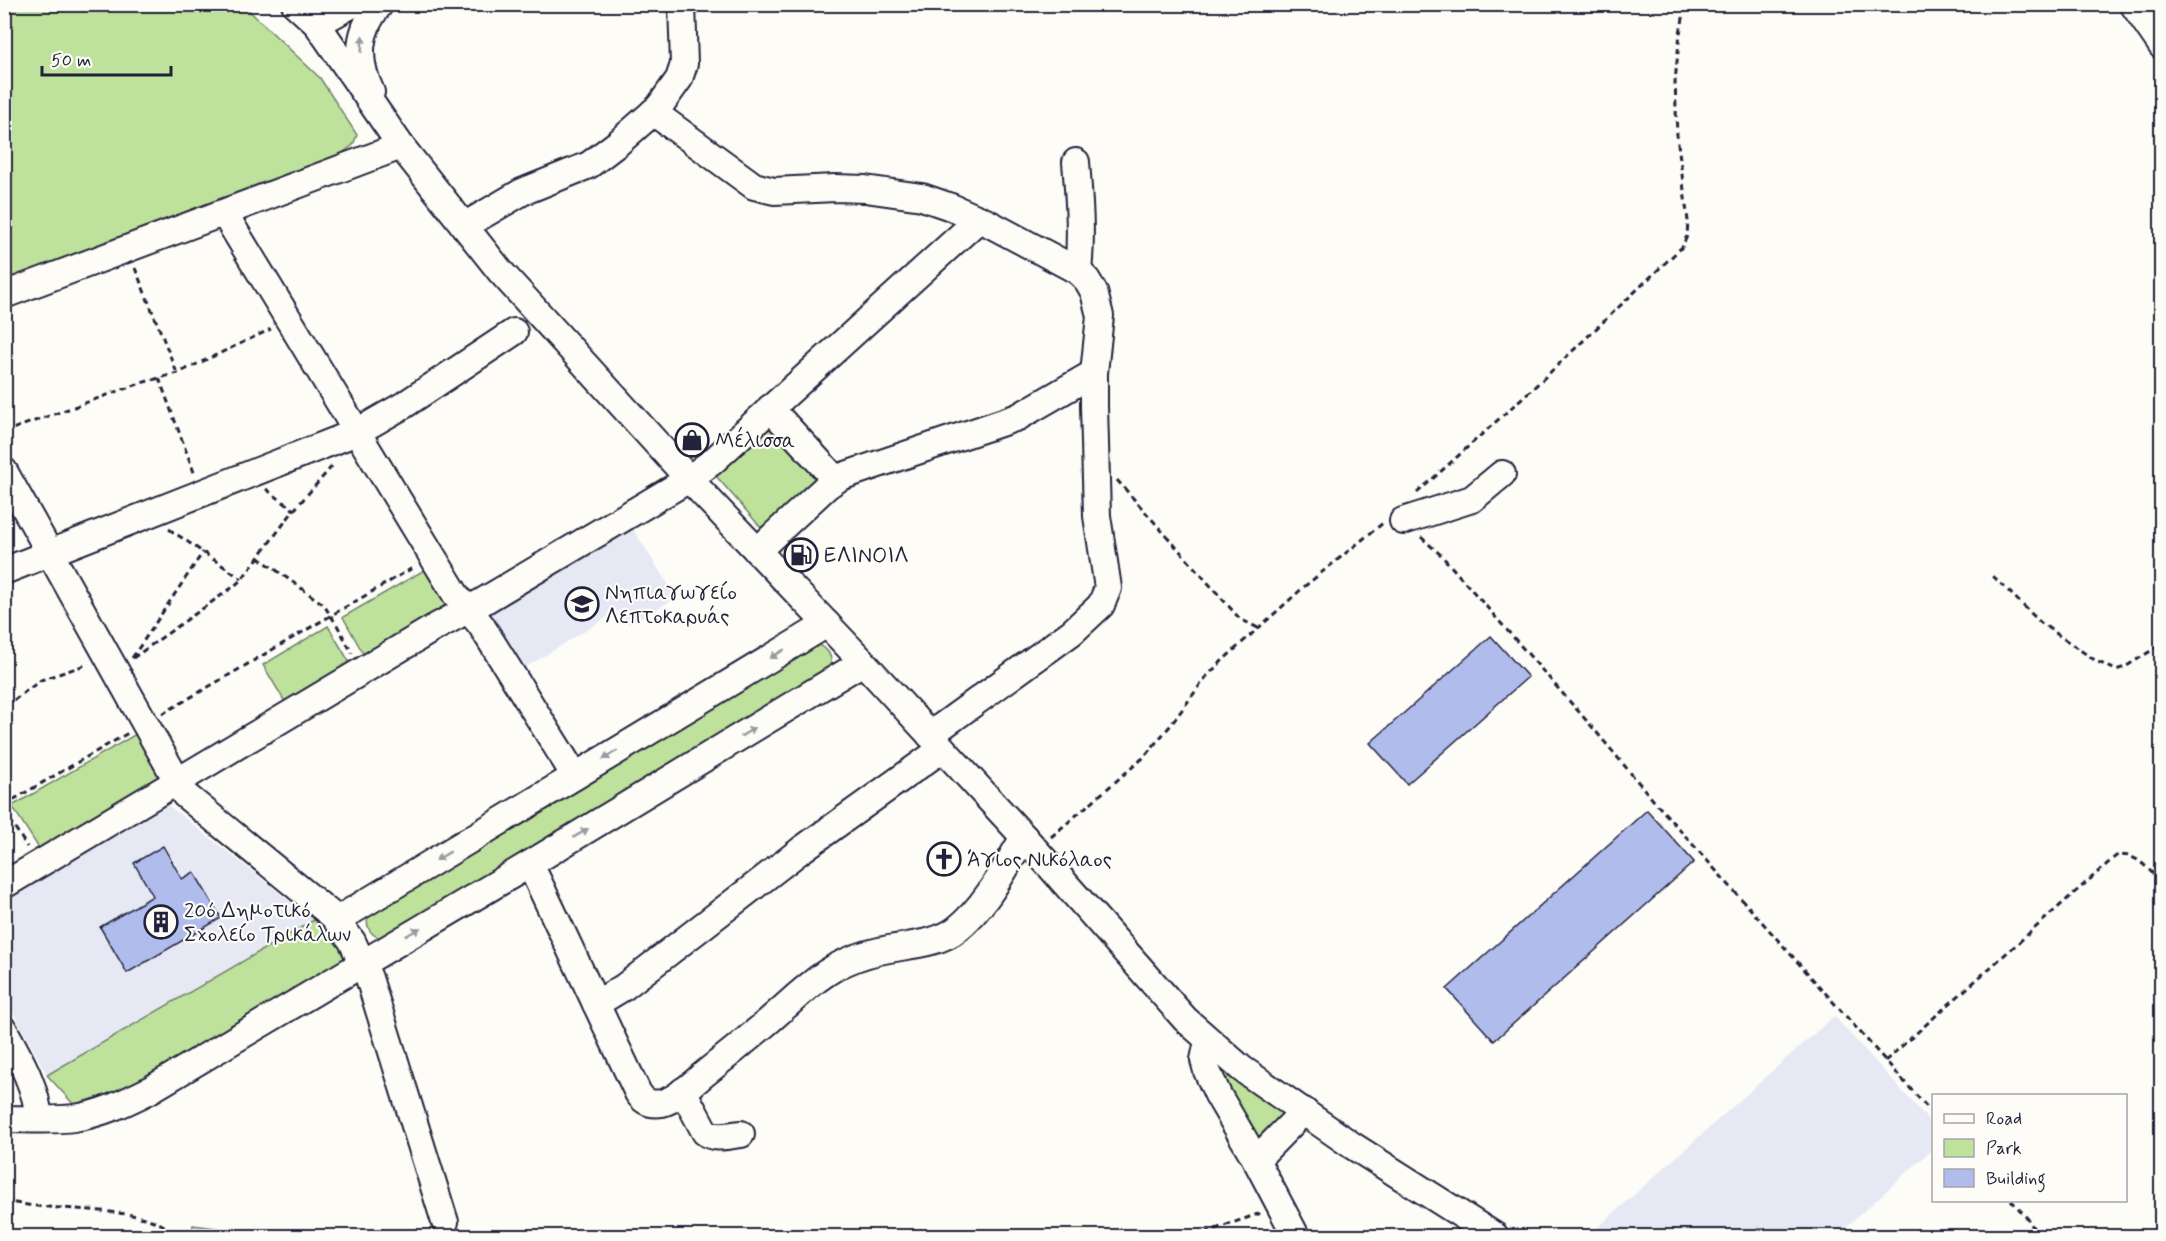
<svg xmlns="http://www.w3.org/2000/svg" width="2166" height="1241" viewBox="0 0 2166 1241" font-family="Mynerve,sans-serif">
	<style>
		.built { fill: #e6e9f4 }
		.green { fill: #bee19c; stroke: #70826c; stroke-width: 1.5 }
		.building { fill: #b0bcec; stroke: #22223b; stroke-width: 1.5 }
		.lines { fill: none; stroke-linecap: round; stroke-linejoin: round }
		.minor-casing { stroke: #22223b; stroke-width: 30 }
		.path { stroke: #22223b; stroke-width: 3; stroke-dasharray: 6 4.5; stroke-linecap: butt }
		.minor { stroke: #fdfcf7; stroke-width: 26 }
		.oneway { fill: #9a9aa2 }
		.labels { text-anchor: middle; stroke-width: 4.5; stroke-linejoin: round; paint-order: stroke }
		.poi-label { font-size: 21px; fill: #22223b; stroke: #fdfcf7; text-anchor: start }
	</style>
	<rect width="100%" height="100%" fill="#fdfcf7"/>
	<filter id="ink" filterUnits="userSpaceOnUse"><feTurbulence type="fractalNoise" baseFrequency=".0167" numOctaves="2"/><feDisplacementMap in="SourceGraphic" scale="12" xChannelSelector="R" yChannelSelector="G"/><feConvolveMatrix kernelMatrix="1 2 1 2 8 2 1 2 1" color-interpolation-filters="sRGB"/></filter>
	<g filter="url(#ink)">
		<g class="built">
			<path d="M 631,526 L 677,598 L 628,624 L 619,610 L 521,670 L 484,612 Z"/>
			<path d="M 168,805 L 314,920 L 47,1075 L 5,998 L 4,902 Z"/>
			<path d="M 1834,1016 L 1934,1126 L 1933,1149 L 1836,1236 L 1588,1236 Z"/>
		</g>
		<g class="green">
			<path d="M 5,5 L 243,5 L 320,78 L 357,135 L 353,145 L 341,154 L 5,282 Z"/>
			<path d="M 768,424 L 822,477 L 763,530 L 717,477 L 715,473 Z"/>
			<path d="M 426,569 L 445,600 L 444,606 L 364,655 L 343,617 Z"/>
			<path d="M 328,626 L 350,663 L 285,702 L 263,665 Z"/>
			<path d="M 816,644 C 827,647 834,657 830,668 L 386,938 C 371,938 365,928 368,913 Z"/>
			<path d="M 136,734 L 157,773 L 157,780 L 40,850 L 12,806 Z"/>
			<path d="M 314,920 L 353,951 L 342,962 L 117,1099 L 76,1107 L 47,1075 Z"/>
			<path d="M 1228,1075 L 1235,1076 L 1286,1113 L 1259,1140 L 1229,1087 L 1227,1080 Z"/>
			<path d="M 193,1225 L 276,1236 L 191,1236 Z"/>
		</g>
		<g class="building">
			<path d="M 1491,636 L 1528,677 L 1407,784 L 1370,743 Z"/>
			<path d="M 1647,810 L 1694,862 L 1494,1041 L 1447,989 Z"/>
			<path d="M 163,846 L 182,879 L 194,872 L 221,918 L 127,973 L 100,927 L 153,896 L 134,863 Z"/>
		</g>
		<g class="lines">
			<defs>
				<g id="minor">
					<path d="M 295,4 L 317,24 L 401,146 L 500,271 L 689,479 L 863,662 L 1024,837 L 1185,1019 L 1242,1069 L 1353,1146 L 1495,1236"/>
					<path d="M 2133,4 L 2162,46"/>
					<path d="M 317,24 L 353,4"/>
					<path d="M 371,92 C 356,60 357,31 380,4"/>
					<path d="M 653,112 L 754,186 L 774,191 L 835,188 L 865,189 L 922,197 L 951,207 L 988,223 L 1078,271 L 1087,280 L 1094,292 L 1100,316 L 1094,373 L 1094,406 L 1097,516 L 1108,588 L 1101,605 L 1072,632 L 930,735"/>
					<path d="M 1076,162 C 1079,199 1082,234 1078,271"/>
					<path d="M 224,213 L 456,595 L 481,625 L 575,776"/>
					<path d="M 464,226 L 522,192 L 589,165 L 618,143 L 659,107 L 679,79 L 684,64 L 682,4"/>
					<path d="M 4,295 L 401,146"/>
					<path d="M 770,408 L 836,480"/>
					<path d="M 4,471 L 185,795 L 333,916 L 352,941 L 369,978 L 445,1222"/>
					<path d="M 1403,521 L 1472,499 L 1502,474"/>
					<path d="M 757,551 L 827,486 L 840,477 L 1018,417 L 1094,373"/>
					<path d="M 4,571 L 357,432 L 404,405 L 514,332"/>
					<path d="M 530,864 L 638,1093 C 644,1102 651,1105 662,1103 C 677,1099 691,1085 703,1075 C 735,1050 766,1024 797,996 C 824,972 844,959 879,951 C 904,945 937,945 957,929 C 986,906 1005,868 1024,837"/>
					<path d="M 4,885 L 434,628 L 482,602 L 689,479 L 713,461 L 979,219"/>
					<path d="M 337,920 L 827,624"/>
					<path d="M 596,1004 L 624,987 L 801,850 L 942,749"/>
					<path d="M 4,1030 C 20,1059 36,1086 39,1119"/>
					<path d="M 1208,1041 L 1204,1060 L 1207,1071 L 1218,1095 L 1256,1160 L 1296,1236"/>
					<path d="M 683,1091 L 705,1132 C 715,1140 729,1135 741,1134"/>
					<path d="M 4,1119 C 27,1119 52,1121 74,1118 C 101,1114 124,1103 148,1091 L 530,864 L 863,662"/>
					<path d="M 1256,1160 L 1304,1111"/>
				</g>
			</defs>
			<use href="#minor" class="minor-casing"/>
			<g class="path">
				<path d="M 135,268 L 177,373"/>
				<path d="M 159,378 L 195,475"/>
				<path d="M 4,432 L 141,383 L 178,373 L 271,329"/>
				<path d="M 1117,480 L 1240,619 L 1258,628"/>
				<path d="M 266,489 L 294,510"/>
				<path d="M 1417,493 L 1542,380 L 1682,247 L 1687,236 L 1688,221 L 1677,136 L 1675,81 L 1680,33 L 1686,4"/>
				<path d="M 169,529 L 242,579"/>
				<path d="M 1421,537 L 1441,555 L 1593,728 L 1654,801 L 1934,1115"/>
				<path d="M 258,557 L 323,604 L 337,625 L 352,653"/>
				<path d="M 1993,576 L 2041,623 L 2096,661 L 2116,670 L 2125,667 L 2162,644"/>
				<path d="M 132,658 L 203,552"/>
				<path d="M 133,658 L 233,587 L 242,579 L 294,510 L 334,464"/>
				<path d="M 4,704 L 14,700 L 41,680 L 88,664"/>
				<path d="M 162,714 L 416,566"/>
				<path d="M 4,805 L 128,733"/>
				<path d="M 4,810 L 27,847"/>
				<path d="M 1051,837 L 1143,758 L 1170,726 L 1206,677 L 1223,660 L 1305,586 L 1383,523"/>
				<path d="M 1885,1061 L 2116,856 C 2136,851 2148,870 2162,883"/>
				<path d="M 4,1200 C 43,1214 153,1202 175,1236"/>
				<path d="M 2011,1200 L 2028,1219 L 2038,1236"/>
				<path d="M 1195,1236 L 1261,1213"/>
			</g>
			<use href="#minor" class="minor"/>
		</g>
		<defs><path id="oneway-solid" d="M-6-.8H1V-3.2L6.5 0L1 3.2V.8H-6Z" transform="scale(1.5)"/></defs>
		<g class="oneway">
			<use href="#oneway-solid" transform="translate(362 44) rotate(-87)"/>
			<use href="#oneway-solid" transform="translate(777 654) rotate(149)"/>
			<use href="#oneway-solid" transform="translate(748 732) rotate(-31)"/>
			<use href="#oneway-solid" transform="translate(610 755) rotate(149)"/>
			<use href="#oneway-solid" transform="translate(581 833) rotate(-31)"/>
			<use href="#oneway-solid" transform="translate(443 856) rotate(149)"/>
			<use href="#oneway-solid" transform="translate(413 932) rotate(-30)"/>
		</g>
	</g>
	<defs>
		<symbol id="shop-ring" viewBox="-11 -11 22 22"><circle r="9.5" fill="#fdfcf7" stroke="#22223b" stroke-width="1.5"/><path d="M-5-2.5h2.3a2.7 3.5 0 0 1 5.4 0H5L5.5 6h-11ZM-1.5-2.5h3a1.5 2.3 0 0 0-3 0Z" fill="#22223b"/></symbol>
		<symbol id="fuel-ring" viewBox="-11 -11 22 22"><circle r="9.5" fill="#fdfcf7" stroke="#22223b" stroke-width="1.5"/><path d="M-5.5-6h7V0h2V4h1.3V-2.5L3-4.5l.8-.8L6-3V5H2.5V1h-1V6h-7ZM-4.2-4.7v3.2H.2V-4.7Z" fill="#22223b"/></symbol>
		<symbol id="school-ring" viewBox="-11 -11 22 22"><circle r="9.5" fill="#fdfcf7" stroke="#22223b" stroke-width="1.5"/><path d="M0-5L7-2L0 1L-7-2ZM-4 1L0 2.5L4 1V4Q0 6-4 4Z" fill="#22223b"/></symbol>
		<symbol id="church-ring" viewBox="-11 -11 22 22"><circle r="9.5" fill="#fdfcf7" stroke="#22223b" stroke-width="1.5"/><path d="M-1.2-6h2.4v3.5h3.3v2.4h-3.3V6h-2.4V-.1h-3.3v-2.4h3.3Z" fill="#22223b"/></symbol>
		<symbol id="building-ring" viewBox="-11 -11 22 22"><circle r="9.5" fill="#fdfcf7" stroke="#22223b" stroke-width="1.5"/><path d="M-4-6H4V6H1V3H-1V6H-4ZM-2.5-4.3h1.7v1.8h-1.7ZM.8-4.3h1.7v1.8H.8ZM-2.5-1h1.7V.8h-1.7ZM.8-1h1.7V.8H.8Z" fill="#22223b"/></symbol>
	</defs>
	<g fill-rule="evenodd">
		<use href="#shop-ring" x="673" y="421" width="38" height="38"/>
		<use href="#fuel-ring" x="782" y="536" width="38" height="38"/>
		<use href="#school-ring" x="563" y="585" width="38" height="38"/>
		<use href="#church-ring" x="925" y="840" width="38" height="38"/>
		<use href="#building-ring" x="142" y="903" width="38" height="38"/>
	</g>
	<g class="labels">
		<g class="poi-label">
			<text x="715" y="447">Μέλισσα</text>
			<text x="824" y="562">ΕΛΙΝΟΙΛ</text>
			<text x="605" y="599">Νηπιαγωγείο<tspan x="605" dy="24">Λεπτοκαρυάς</tspan></text>
			<text x="967" y="866">Άγιος Νικόλαος</text>
			<text x="184" y="917">20ό Δημοτικό<tspan x="184" dy="24">Σχολείο Τρικάλων</tspan></text>
		</g>
	</g>
	<rect width="2166" height="1241" fill="none" stroke="#fdfcf7" stroke-width="24"/>
	<rect x="12" y="12" width="2142" height="1217" fill="none" stroke="#22223b" stroke-width="2" filter="url(#ink)"/>
	<rect x="1932" y="1094" width="195" height="108" fill="#fdfcf7" stroke="#a5a5ac" stroke-width="1.5"/>
	<rect x="1944" y="1114" width="30" height="9" fill="#fdfcf7" stroke="#a5a5ac" stroke-width="1.5"/>
	<text x="1986" y="1124" font-size="18" fill="#22223b">Road</text>
	<rect x="1944" y="1139" width="30" height="18" fill="#bee19c" stroke="#a5a5ac" stroke-width="1.5"/>
	<text x="1986" y="1154" font-size="18" fill="#22223b">Park</text>
	<rect x="1944" y="1169" width="30" height="18" fill="#b0bcec" stroke="#a5a5ac" stroke-width="1.5"/>
	<text x="1986" y="1184" font-size="18" fill="#22223b">Building</text>
	<path d="M42 66v9h129v-9" fill="none" stroke="#22223b" stroke-width="3"/>
	<text x="51" y="66" font-size="18" fill="#22223b" stroke="#fdfcf7" stroke-width="4.5" paint-order="stroke">50 m</text>
</svg>
